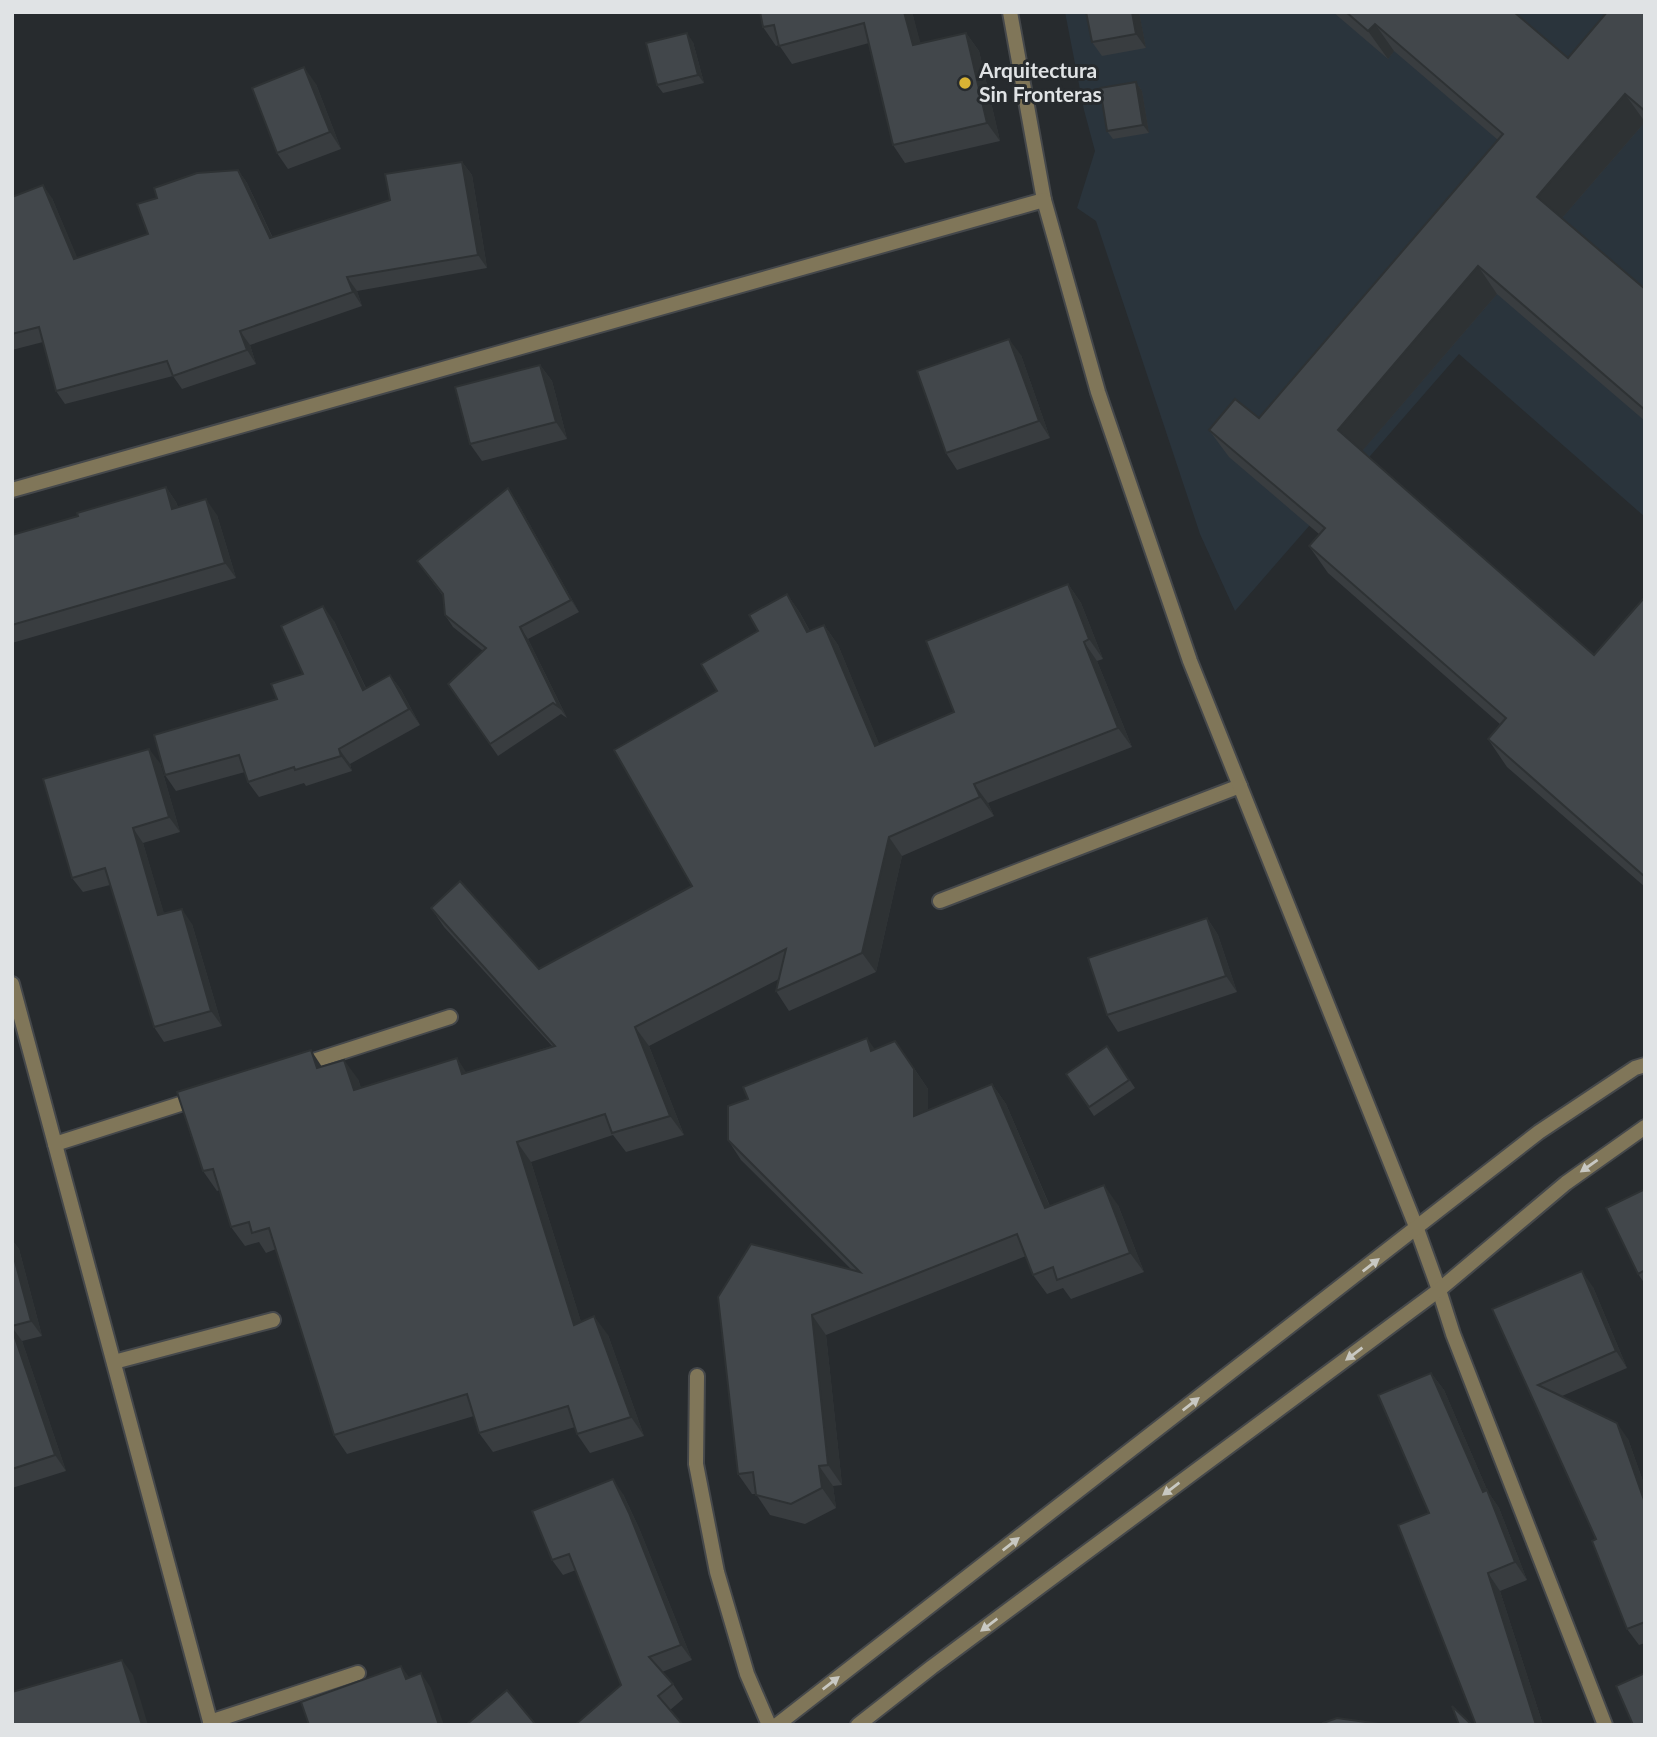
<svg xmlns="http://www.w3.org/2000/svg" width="1657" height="1737" viewBox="0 0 1657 1737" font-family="Lato,sans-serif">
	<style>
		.built { fill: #2a343c }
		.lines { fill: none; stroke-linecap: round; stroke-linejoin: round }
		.service-casing { stroke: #45484b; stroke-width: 18 }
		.minor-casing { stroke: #45484b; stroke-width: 18 }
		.tertiary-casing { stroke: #45484b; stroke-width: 18 }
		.service { stroke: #807659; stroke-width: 14 }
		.minor { stroke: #807659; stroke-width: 14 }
		.tertiary { stroke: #807659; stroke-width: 14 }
		.wall { fill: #393d40 }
		.shaded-wall { fill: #2e3234 }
		.building { fill: #42474b; stroke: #2e3234; stroke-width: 2 }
		.oneway { fill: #c8c8c2 }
		.poi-dot { fill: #d9b334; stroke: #272b2e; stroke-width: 2.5 }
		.labels { text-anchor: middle; stroke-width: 6; stroke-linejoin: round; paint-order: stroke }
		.poi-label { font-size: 21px; font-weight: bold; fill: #e0e3e5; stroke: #272b2e; text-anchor: start }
	</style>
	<rect width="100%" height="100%" fill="#272b2e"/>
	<path class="built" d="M 1065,12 L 1645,12 L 1645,517 L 1459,354 L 1235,611 L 1200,534 L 1096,221 L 1077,208 L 1095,151 L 1084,110 Z"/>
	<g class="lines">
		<defs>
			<g id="service">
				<path d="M 940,901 L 1240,786"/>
				<path d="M 301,1065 L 450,1017"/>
				<path d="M 55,1144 L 199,1098"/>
				<path d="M 114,1362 L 273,1320"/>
				<path d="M 697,1376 L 696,1464 L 717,1572 L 747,1674 L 769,1725"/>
				<path d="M 210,1722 L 358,1673"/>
			</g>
			<g id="minor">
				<path d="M 1010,12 L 1044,200"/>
				<path d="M 12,984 L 211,1725"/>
				<path d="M 1439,1290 L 1453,1334 L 1605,1725"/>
			</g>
			<g id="tertiary">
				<path d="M 12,490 L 1044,200 L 1098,392 L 1190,661 L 1417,1229 L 1439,1290"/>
				<path d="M 777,1725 L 1539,1132 L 1635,1068 L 1645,1065"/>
				<path d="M 858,1725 L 932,1667 L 1439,1290 L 1566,1183 L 1645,1127"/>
			</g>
		</defs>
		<use href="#service" class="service-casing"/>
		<use href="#minor" class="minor-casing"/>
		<use href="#tertiary" class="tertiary-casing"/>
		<use href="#service" class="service"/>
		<use href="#minor" class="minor"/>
		<use href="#tertiary" class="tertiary"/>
	</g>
	<g class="wall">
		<path d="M 760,12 L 912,12 L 920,43 L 966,33 L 979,51 L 1000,141 L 905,163 L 893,145 L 869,43 L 792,64 L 779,45 L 776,46 L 763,27 Z"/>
		<path d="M 1139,12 L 1146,48 L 1102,56 L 1092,42 Z"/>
		<path d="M 1333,12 L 1514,12 L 1568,58 L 1645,12 L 1645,122 L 1562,218 L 1645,289 L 1645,421 L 1497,294 L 1362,451 L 1594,655 L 1645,598 L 1645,887 L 1507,767 L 1488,739 L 1501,725 L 1328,573 L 1309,546 L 1319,534 L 1229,457 L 1209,430 L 1259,418 L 1498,140 L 1394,51 L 1388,59 Z"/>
		<path d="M 693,42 L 704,83 L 663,93 L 657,85 Z"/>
		<path d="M 1136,82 L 1142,91 L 1149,133 L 1113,139 L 1107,131 Z"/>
		<path d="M 316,84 L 341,149 L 288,169 L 277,153 Z"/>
		<path d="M 462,162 L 472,175 L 487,268 L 357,291 L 362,306 L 250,345 L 256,364 L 182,389 L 173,376 L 65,404 L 56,391 L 43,342 L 12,350 L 12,197 L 52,198 L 77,258 L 148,234 L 238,170 L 247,183 L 273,238 L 390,200 Z"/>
		<path d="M 1021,355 L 1050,438 L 957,470 L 946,453 Z"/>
		<path d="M 540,365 L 552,381 L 567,439 L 482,461 L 470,444 Z"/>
		<path d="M 166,487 L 176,502 L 178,507 L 217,515 L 236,578 L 12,643 L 12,535 L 78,516 Z"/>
		<path d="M 516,500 L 579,612 L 528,639 L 567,718 L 561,714 L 498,756 L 448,684 L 483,651 L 453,627 L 445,615 L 443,596 L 417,561 Z"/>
		<path d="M 1068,584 L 1081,603 L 1103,659 L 1097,661 L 1132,747 L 988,803 L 994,816 L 902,856 L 876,972 L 789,1011 L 776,991 L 779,979 L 649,1046 L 684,1135 L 626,1152 L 613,1135 L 531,1162 L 581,1322 L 608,1335 L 644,1436 L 590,1453 L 577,1434 L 575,1427 L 493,1452 L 479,1433 L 474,1416 L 347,1454 L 334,1435 L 276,1249 L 266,1253 L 259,1242 L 245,1246 L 231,1227 L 220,1190 L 217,1191 L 203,1171 L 322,1067 L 358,1079 L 361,1088 L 467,1073 L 552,1046 L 444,927 L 431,908 L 539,969 L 692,886 L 717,691 L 758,631 L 787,594 L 800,613 L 810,631 L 824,625 L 838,645 L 879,744 L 954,712 Z"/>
		<path d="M 334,621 L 366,688 L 390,675 L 401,690 L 420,725 L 350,764 L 352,771 L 306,786 L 304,783 L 259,797 L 248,782 L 245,772 L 176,791 L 165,775 L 277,699 L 303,674 Z"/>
		<path d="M 160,763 L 180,832 L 143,843 L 164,914 L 192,924 L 222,1026 L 164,1042 L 154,1027 L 110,885 L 83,892 L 72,878 Z"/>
		<path d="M 1207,918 L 1218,935 L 1237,992 L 1118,1032 L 1107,1015 Z"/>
		<path d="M 1107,1046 L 1135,1088 L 1094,1116 L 1066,1074 Z"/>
		<path d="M 875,1049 L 909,1061 L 928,1089 L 928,1111 L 992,1084 L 1006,1104 L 1050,1206 L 1118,1205 L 1144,1272 L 1071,1299 L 1063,1288 L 1047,1294 L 1033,1275 L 1026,1256 L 826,1335 L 842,1485 L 833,1486 L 836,1508 L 805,1524 L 770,1515 L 756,1494 L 752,1494 L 738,1474 L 718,1297 L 852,1270 L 741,1160 L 728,1140 Z"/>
		<path d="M 1645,1189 L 1645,1284 L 1638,1274 Z"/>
		<path d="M 12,1240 L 19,1249 L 42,1336 L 22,1341 L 66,1471 L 12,1488 Z"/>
		<path d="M 1593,1287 L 1627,1368 L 1562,1396 L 1628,1439 L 1645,1487 L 1645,1643 L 1639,1645 L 1627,1629 L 1596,1539 L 1492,1309 Z"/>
		<path d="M 1431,1373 L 1444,1390 L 1488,1492 L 1499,1508 L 1527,1580 L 1500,1591 L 1543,1725 L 1476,1725 L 1429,1513 Z"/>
		<path d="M 623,1494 L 639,1528 L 692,1660 L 662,1672 L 673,1684 L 683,1699 L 670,1710 L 621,1685 L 576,1570 L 563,1575 L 552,1560 Z"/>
	</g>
	<g class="shaded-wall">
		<path d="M 904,12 L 912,12 L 926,63 L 913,45 Z"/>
		<path d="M 1132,12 L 1139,12 L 1146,48 L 1136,34 Z"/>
		<path d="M 1375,24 L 1394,51 L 1388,59 L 1368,31 Z"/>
		<path d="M 687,33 L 693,42 L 704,83 L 698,75 Z"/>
		<path d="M 966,33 L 979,51 L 1000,141 L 987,123 Z"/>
		<path d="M 304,67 L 316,84 L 341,149 L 330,132 Z"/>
		<path d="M 1136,82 L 1142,91 L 1149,133 L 1143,125 Z"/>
		<path d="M 1625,94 L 1645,122 L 1556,225 L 1537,197 Z"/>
		<path d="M 462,162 L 472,175 L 487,268 L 478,255 Z"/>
		<path d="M 238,170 L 247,183 L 279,252 L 270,238 Z"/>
		<path d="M 43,185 L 52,198 L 84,273 L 74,259 Z"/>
		<path d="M 1478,266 L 1497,294 L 1357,457 L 1338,430 Z"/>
		<path d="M 347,277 L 357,291 L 362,306 L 353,292 Z"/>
		<path d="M 240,331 L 250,345 L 256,364 L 247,350 Z"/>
		<path d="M 1009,339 L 1021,355 L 1050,438 L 1039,421 Z"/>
		<path d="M 540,365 L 552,381 L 567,439 L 556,422 Z"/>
		<path d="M 166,487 L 176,502 L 183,524 L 172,509 Z"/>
		<path d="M 508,488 L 516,500 L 579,612 L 571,600 Z"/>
		<path d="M 206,499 L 217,515 L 236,578 L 225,563 Z"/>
		<path d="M 1068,584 L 1081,603 L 1103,659 L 1089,639 Z"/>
		<path d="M 787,594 L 800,613 L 821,652 L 807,632 Z"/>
		<path d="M 323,606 L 334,621 L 374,706 L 363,690 Z"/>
		<path d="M 824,625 L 838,645 L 888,765 L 875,746 Z"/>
		<path d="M 520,627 L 528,639 L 567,718 L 559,707 Z"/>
		<path d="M 1084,642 L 1097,661 L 1132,747 L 1118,728 Z"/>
		<path d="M 390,675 L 401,690 L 420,725 L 409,709 Z"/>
		<path d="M 149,749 L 160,763 L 180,832 L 169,817 Z"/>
		<path d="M 339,749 L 350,764 L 352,771 L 341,756 Z"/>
		<path d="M 974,784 L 988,803 L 994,816 L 980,797 Z"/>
		<path d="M 133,828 L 143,843 L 169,930 L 158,915 Z"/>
		<path d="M 889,837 L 902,856 L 876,972 L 862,953 Z"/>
		<path d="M 182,909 L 192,924 L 222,1026 L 211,1011 Z"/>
		<path d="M 1207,918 L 1218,935 L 1237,992 L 1226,976 Z"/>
		<path d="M 635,1027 L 649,1046 L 684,1135 L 670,1116 Z"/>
		<path d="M 867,1038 L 881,1058 L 871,1051 Z"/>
		<path d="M 895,1041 L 928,1089 L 928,1136 L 914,1116 Z"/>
		<path d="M 311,1050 L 324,1070 L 317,1068 Z"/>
		<path d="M 457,1058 L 470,1078 L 462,1074 Z"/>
		<path d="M 344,1060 L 358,1079 L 368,1110 L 354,1090 Z"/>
		<path d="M 992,1084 L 1006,1104 L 1059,1228 L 1045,1208 Z"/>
		<path d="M 517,1142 L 531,1162 L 588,1344 L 574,1325 Z"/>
		<path d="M 1104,1185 L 1118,1205 L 1144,1272 L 1130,1253 Z"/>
		<path d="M 12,1240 L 19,1249 L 42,1336 L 31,1321 L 12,1250 Z"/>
		<path d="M 1582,1271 L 1593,1287 L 1627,1368 L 1616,1351 Z"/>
		<path d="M 812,1315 L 826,1335 L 842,1485 L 828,1465 Z"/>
		<path d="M 594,1316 L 608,1335 L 644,1436 L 631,1417 Z"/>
		<path d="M 12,1327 L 22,1341 L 66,1471 L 55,1455 Z"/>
		<path d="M 1431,1373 L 1444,1390 L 1488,1492 L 1499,1508 L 1527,1580 L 1515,1562 Z"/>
		<path d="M 1617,1423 L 1628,1439 L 1645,1487 L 1645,1503 Z"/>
		<path d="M 819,1466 L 833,1486 L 836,1508 L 822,1488 Z"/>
		<path d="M 613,1479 L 623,1494 L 639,1528 L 692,1660 L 681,1645 Z"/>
		<path d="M 1488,1573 L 1500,1591 L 1543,1725 L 1536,1725 Z"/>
		<path d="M 122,1660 L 133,1675 L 148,1725 L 142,1725 Z"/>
		<path d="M 401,1666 L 412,1681 L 406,1679 Z"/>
		<path d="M 421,1673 L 431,1688 L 444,1725 L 439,1725 Z"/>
	</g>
	<g class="building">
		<path d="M 760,12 L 904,12 L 913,45 L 966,33 L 987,123 L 893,145 L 864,23 L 779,46 L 774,25 L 763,27 Z"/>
		<path d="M 1086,12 L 1132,12 L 1136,34 L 1092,42 Z"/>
		<path d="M 1346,12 L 1514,12 L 1568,58 L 1607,12 L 1645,12 L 1645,111 L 1625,94 L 1537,197 L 1645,289 L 1645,410 L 1478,266 L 1338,430 L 1594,655 L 1644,598 L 1645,598 L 1644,876 L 1488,739 L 1506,718 L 1309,546 L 1325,528 L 1209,430 L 1235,399 L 1259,418 L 1503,134 L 1375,24 L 1368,31 Z"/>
		<path d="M 687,33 L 698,75 L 657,85 L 646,43 Z"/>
		<path d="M 304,67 L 330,132 L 277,153 L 252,88 Z"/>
		<path d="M 1136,82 L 1143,125 L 1107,131 L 1100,88 Z"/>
		<path d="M 462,162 L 478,255 L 347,277 L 353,292 L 240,331 L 247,350 L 173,376 L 167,361 L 56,391 L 39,327 L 12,334 L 12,197 L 43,185 L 74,259 L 148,234 L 137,204 L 157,198 L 154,188 L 197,173 L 238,170 L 270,238 L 390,200 L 385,174 Z"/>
		<path d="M 1009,339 L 1039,421 L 946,453 L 917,371 Z"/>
		<path d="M 540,365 L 556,422 L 470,444 L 455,387 Z"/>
		<path d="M 166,487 L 172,509 L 206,499 L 225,563 L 12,625 L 12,535 L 78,516 L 77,513 Z"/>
		<path d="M 508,488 L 571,600 L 520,627 L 559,707 L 553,703 L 490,744 L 448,684 L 486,648 L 445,615 L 443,594 L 417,561 Z"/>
		<path d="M 1068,584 L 1089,639 L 1084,642 L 1118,728 L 974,784 L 980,797 L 889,837 L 862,953 L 776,991 L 786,949 L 635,1027 L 670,1116 L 612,1133 L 605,1114 L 517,1142 L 574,1325 L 594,1316 L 631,1417 L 577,1434 L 568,1406 L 479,1433 L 467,1394 L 334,1435 L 269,1228 L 252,1233 L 249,1222 L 231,1227 L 213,1169 L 203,1171 L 177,1092 L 311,1050 L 317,1068 L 344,1060 L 354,1090 L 457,1058 L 462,1074 L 555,1046 L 431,908 L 460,881 L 539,969 L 692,886 L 614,750 L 717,691 L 701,664 L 758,631 L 749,615 L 787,594 L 807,632 L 824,625 L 875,746 L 954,712 L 926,641 Z"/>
		<path d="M 323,606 L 363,690 L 390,675 L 409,709 L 339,749 L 341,756 L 295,770 L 294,767 L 248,782 L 239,755 L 165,775 L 154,735 L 277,699 L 271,684 L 303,674 L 281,626 Z"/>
		<path d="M 149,749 L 169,817 L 133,828 L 158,915 L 182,909 L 211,1011 L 154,1027 L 105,868 L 72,878 L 43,779 Z"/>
		<path d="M 1207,918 L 1226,976 L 1107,1015 L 1088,958 Z"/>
		<path d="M 867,1038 L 871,1051 L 895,1041 L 914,1069 L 914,1116 L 992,1084 L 1045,1208 L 1104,1185 L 1130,1253 L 1057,1280 L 1053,1267 L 1033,1275 L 1017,1234 L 812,1315 L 828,1465 L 819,1466 L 822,1488 L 791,1504 L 756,1495 L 753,1472 L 738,1474 L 718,1297 L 751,1244 L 860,1272 L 728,1140 L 728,1106 L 748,1099 L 743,1087 Z"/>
		<path d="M 1107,1046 L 1129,1080 L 1089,1107 L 1066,1074 Z"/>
		<path d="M 1645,1189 L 1645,1270 L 1638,1274 L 1606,1208 Z"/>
		<path d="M 12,1250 L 31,1321 L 12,1326 Z"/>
		<path d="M 1582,1271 L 1616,1351 L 1538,1385 L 1617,1423 L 1645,1503 L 1645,1622 L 1627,1629 L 1592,1541 L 1596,1539 L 1492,1309 Z"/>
		<path d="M 12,1329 L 55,1455 L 12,1469 Z"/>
		<path d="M 1431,1373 L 1483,1492 L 1487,1490 L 1515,1562 L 1488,1573 L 1536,1725 L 1476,1725 L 1398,1525 L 1429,1513 L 1378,1395 Z"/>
		<path d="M 613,1479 L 629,1513 L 681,1645 L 649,1657 L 673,1684 L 658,1696 L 683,1725 L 575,1725 L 621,1685 L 569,1554 L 552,1560 L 532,1511 Z"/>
		<path d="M 122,1660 L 142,1725 L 12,1725 L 12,1692 Z"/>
		<path d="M 401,1666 L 406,1679 L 421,1673 L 439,1725 L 309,1725 L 301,1702 Z"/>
		<path d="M 1645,1673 L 1645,1725 L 1633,1725 L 1616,1686 Z"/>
		<path d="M 507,1690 L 536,1725 L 466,1725 Z"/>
		<path d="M 1452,1706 L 1472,1725 L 1459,1725 Z"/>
		<path d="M 1337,1718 L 1380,1724 L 1381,1725 L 1323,1725 L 1323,1723 Z"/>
	</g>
	<defs><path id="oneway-solid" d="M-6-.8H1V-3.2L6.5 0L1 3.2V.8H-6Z" transform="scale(1.75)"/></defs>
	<g class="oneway">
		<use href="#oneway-solid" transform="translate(1589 1166) rotate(145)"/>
		<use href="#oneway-solid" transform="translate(1371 1265) rotate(-38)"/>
		<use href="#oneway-solid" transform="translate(1354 1354) rotate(143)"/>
		<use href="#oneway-solid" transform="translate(1191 1404) rotate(-38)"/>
		<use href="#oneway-solid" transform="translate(1171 1489) rotate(143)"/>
		<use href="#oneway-solid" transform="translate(1011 1544) rotate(-38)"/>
		<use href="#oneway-solid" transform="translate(989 1625) rotate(143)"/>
		<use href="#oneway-solid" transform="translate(831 1683) rotate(-38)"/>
	</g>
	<circle class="poi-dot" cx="965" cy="83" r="7"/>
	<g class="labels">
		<g class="poi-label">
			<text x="979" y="78">Arquitectura<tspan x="979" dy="24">Sin Fronteras</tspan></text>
		</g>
	</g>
	<rect width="1657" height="1737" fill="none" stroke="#e0e3e5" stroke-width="28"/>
</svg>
